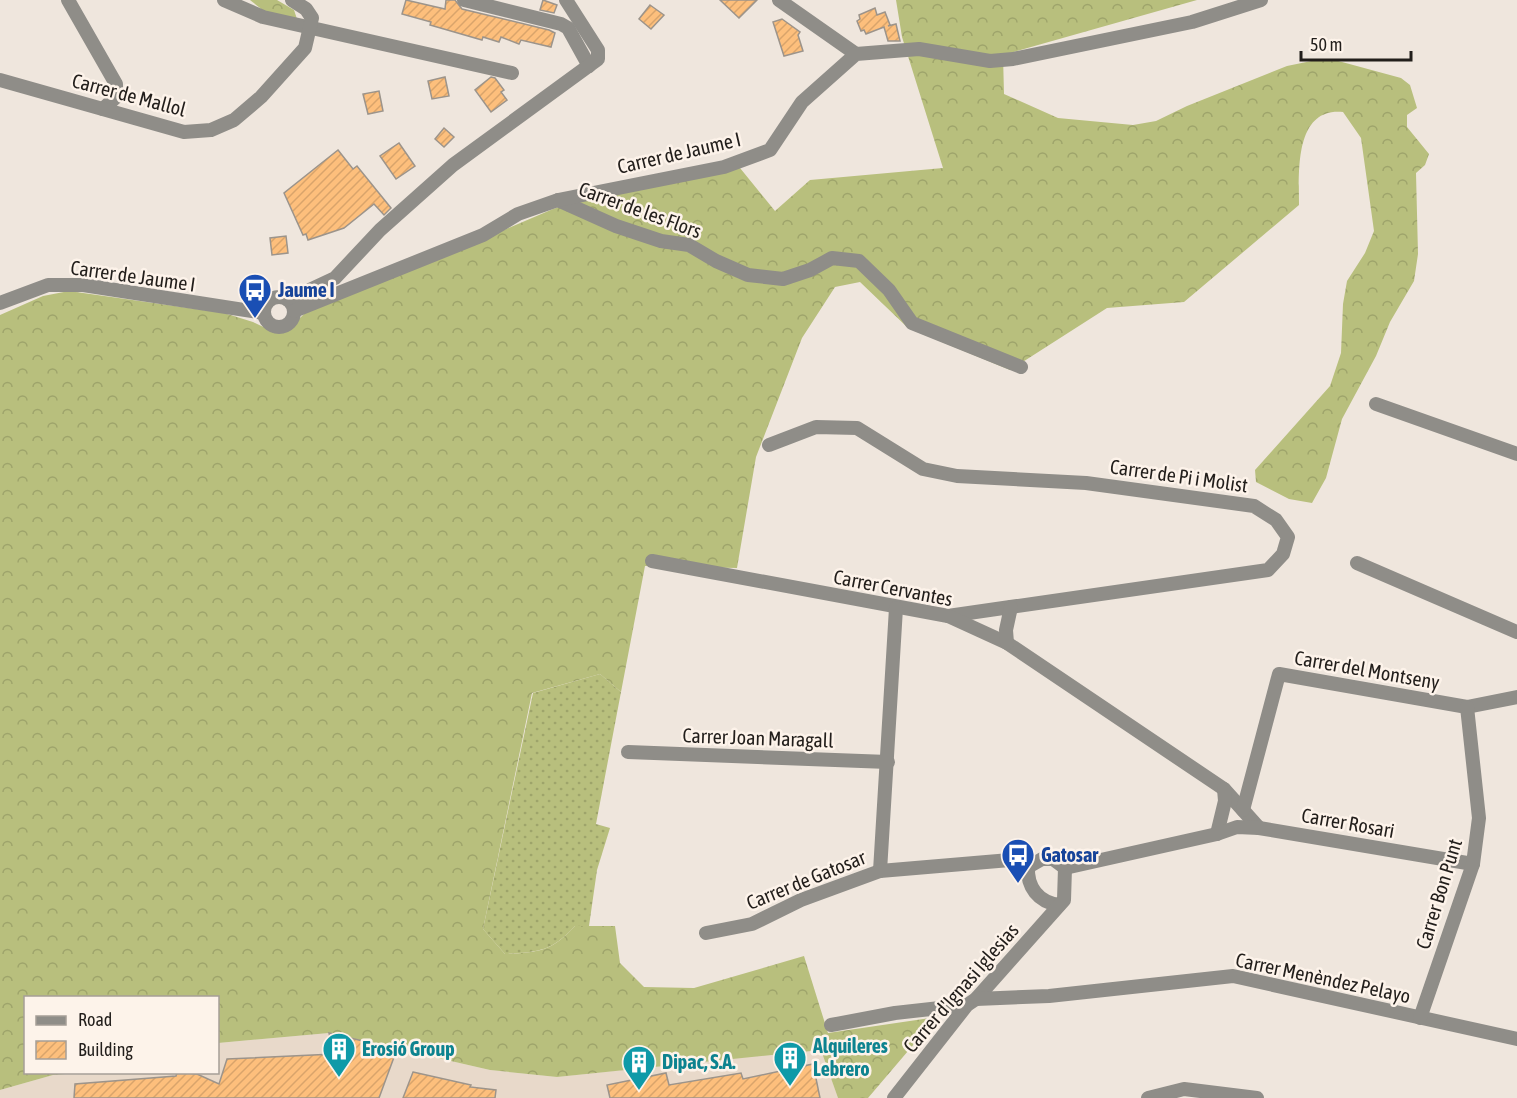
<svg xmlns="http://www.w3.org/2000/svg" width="1517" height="1098" viewBox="0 0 1517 1098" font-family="'Asap Condensed',sans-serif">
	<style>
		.built { fill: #e8d9ca }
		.grass { fill: url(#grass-dots) }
		.forest { fill: url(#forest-crowns) }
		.building { fill: url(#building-hatch); stroke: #9c948b; stroke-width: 1.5 }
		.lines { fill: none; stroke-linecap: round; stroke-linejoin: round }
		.street { stroke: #8f8d88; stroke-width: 14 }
		.labels { text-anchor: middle; stroke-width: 5; stroke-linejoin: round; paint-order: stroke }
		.street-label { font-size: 20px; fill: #221e1b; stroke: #fdf3ea }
		.transit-label { font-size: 20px; font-weight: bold; fill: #164399; stroke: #fdf3ea; text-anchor: start }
		.culture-label { font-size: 20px; font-weight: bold; fill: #0d838f; stroke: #fdf3ea; text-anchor: start }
	</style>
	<defs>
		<pattern id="grass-dots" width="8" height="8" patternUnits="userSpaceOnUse" patternTransform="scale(1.5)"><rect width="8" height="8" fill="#b8bf7d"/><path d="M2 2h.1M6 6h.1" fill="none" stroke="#9ea46b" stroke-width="1.8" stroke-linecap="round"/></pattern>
		<pattern id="forest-crowns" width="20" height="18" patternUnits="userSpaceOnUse" patternTransform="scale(1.5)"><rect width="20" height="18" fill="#b8bf7d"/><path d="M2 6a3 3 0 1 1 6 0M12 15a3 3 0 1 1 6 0" fill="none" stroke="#9ea46b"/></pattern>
		<pattern id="building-hatch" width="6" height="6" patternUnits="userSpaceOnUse" patternTransform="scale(1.5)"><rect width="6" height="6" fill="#fdbf7c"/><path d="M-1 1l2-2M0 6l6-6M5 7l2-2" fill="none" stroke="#d9a46b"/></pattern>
	</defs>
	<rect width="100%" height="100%" fill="#efe6dd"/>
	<path class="built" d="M 329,1033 L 490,1070 L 557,1077 L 821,1049 L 838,1098 L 0,1098 L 0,1090 L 53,1075 L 218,1072 L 218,1043 Z"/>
	<path class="grass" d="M 600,674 L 621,692 L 596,824 L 610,828 L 597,870 L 589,926 L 575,926 C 551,952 538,952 505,954 L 483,929 L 533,693 Z"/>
	<g class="forest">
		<path d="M 250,0 L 277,0 L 294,10 L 297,19 L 265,12 Z"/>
		<path d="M 896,0 L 1197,0 L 1003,55 L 1004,94 L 1058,118 L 1133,125 L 1156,121 L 1187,106 L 1287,66 L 1321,59 L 1331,59 L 1401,78 L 1410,85 L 1417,108 L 1407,115 L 1407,127 L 1429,154 L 1425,165 L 1416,173 L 1418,254 L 1414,281 L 1390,322 L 1376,356 L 1342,419 L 1326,478 L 1312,503 L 1289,499 L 1256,482 L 1255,470 L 1330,386 L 1341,353 L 1343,304 L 1347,281 L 1365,253 L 1374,231 L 1361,138 L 1343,112 C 1294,107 1299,173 1299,205 L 1184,302 L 1107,308 L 1010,370 L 908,328 L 860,282 L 835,287 L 802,338 L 756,457 L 737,568 L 645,566 L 621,692 L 600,674 L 532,693 L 483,929 L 505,954 C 539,952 551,952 575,926 L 615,926 L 620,963 L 644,987 L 694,988 L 804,956 L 828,1033 L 937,1017 L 868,1098 L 838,1098 L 821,1050 L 557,1077 L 490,1070 L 329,1033 L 218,1043 L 218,998 L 26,998 L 26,1072 L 77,1073 L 53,1075 L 0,1090 L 0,315 L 43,296 L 69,291 L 224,313 L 253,322 L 276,333 L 291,327 L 307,311 L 379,283 L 553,209 L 586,198 L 740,168 L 775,211 L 810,180 L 943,168 L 902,37 Z"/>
	</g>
	<g class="building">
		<path d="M 406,0 L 445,9 L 446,0 L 455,0 L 462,9 L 549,30 L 555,33 L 551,47 L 521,40 L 519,44 L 501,37 L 499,42 L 483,37 L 482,40 L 430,25 L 431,22 L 402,14 Z"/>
		<path d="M 543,0 L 557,5 L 554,13 L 540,10 Z"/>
		<path d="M 720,0 L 757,0 L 739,18 Z"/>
		<path d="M 650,5 L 664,15 L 651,29 L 639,19 Z"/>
		<path d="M 875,8 L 877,15 L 885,12 L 890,25 L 888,26 L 896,24 L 900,41 L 888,41 L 884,27 L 866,34 L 864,30 L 861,31 L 857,21 L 860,19 L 859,15 Z"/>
		<path d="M 782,19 L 800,32 L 798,35 L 803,51 L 784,56 L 773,22 Z"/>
		<path d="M 445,77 L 449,96 L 432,99 L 428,81 Z"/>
		<path d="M 491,77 L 495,78 L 504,90 L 501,92 L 507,100 L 491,112 L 475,90 Z"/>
		<path d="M 379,91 L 383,111 L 368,114 L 363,94 Z"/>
		<path d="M 444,128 L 454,137 L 444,147 L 435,139 Z"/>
		<path d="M 399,143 L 415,166 L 396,179 L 380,156 Z"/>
		<path d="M 338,150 L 353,169 L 357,166 L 391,208 L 384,215 L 374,204 L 344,228 L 308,240 L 306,234 L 303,235 L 284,193 Z"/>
		<path d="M 286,236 L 288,253 L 272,255 L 270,238 Z"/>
		<path d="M 329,1033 L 397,1049 L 379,1098 L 74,1098 L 75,1084 L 176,1076 L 177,1072 L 197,1074 L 219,1084 L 227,1059 L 334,1054 Z"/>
		<path d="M 813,1064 L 820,1098 L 610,1098 L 607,1085 L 666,1073 L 669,1085 L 741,1073 L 743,1079 Z"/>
		<path d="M 413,1072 L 471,1085 L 470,1087 L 496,1090 L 495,1098 L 403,1098 Z"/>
	</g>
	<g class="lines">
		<g class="street">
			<path d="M 68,0 L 116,84 L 116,97 L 103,109"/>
			<path d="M 224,0 L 263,17 L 512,73"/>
			<path d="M 464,0 L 561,24 L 568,28 L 589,66"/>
			<path d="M 779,0 L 856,54"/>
			<path d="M 0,80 L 184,132 L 211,130 L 234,120 L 261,97 L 305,48 L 312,18 L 306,9 L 292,0"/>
			<path d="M 558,200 L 616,226 L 661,241 L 689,245 L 716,261 L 748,275 L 783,279 L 810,270 L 832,258 L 859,261 L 889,290 L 912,323 L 1021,367"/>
			<circle cx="279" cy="312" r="15"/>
			<path d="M 288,300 L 335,278 L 380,230 L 453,165 L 598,59 L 598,50 L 566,0"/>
			<path d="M 0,303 L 48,285 L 83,285 L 264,313"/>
			<path d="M 294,311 L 483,235 L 518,214 L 558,200 L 724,167 L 770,150 L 802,102 L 856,54 L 919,49 L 990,61 L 1013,59 L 1192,22 L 1261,0"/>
			<path d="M 1376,404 L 1517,454"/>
			<path d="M 769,445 L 816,427 L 857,428 L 923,469 L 957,476 L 1086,483 L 1254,506 L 1276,520 L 1288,537 L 1283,554 L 1268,570 L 948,616"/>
			<path d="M 652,561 L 948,616 L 1007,643 L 1224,789 L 1259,828"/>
			<path d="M 1357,563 L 1517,632"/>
			<path d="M 1007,643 L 1006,630 L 1011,607"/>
			<path d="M 628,752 L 888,762"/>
			<path d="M 1243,810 L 1279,674 L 1467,707 L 1517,697"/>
			<path d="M 1217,834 L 1225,801 L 1224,789"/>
			<path d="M 1028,867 C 1027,887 1038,902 1059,905"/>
			<path d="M 1065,868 L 1217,834 L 1237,827 L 1259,828 L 1473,864"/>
			<path d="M 880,871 L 896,608"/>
			<path d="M 706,933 L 752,924 L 801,900 L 880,871 L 1010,860 L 1028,867 L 1042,859 L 1053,859 L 1065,868 L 1064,900 L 976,999 L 967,1005 L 894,1098"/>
			<path d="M 976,999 L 1049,996 L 1233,976 L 1517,1039"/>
			<path d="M 1420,1018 L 1473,864 L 1479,818 L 1467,707"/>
			<path d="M 831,1025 L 895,1013 L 967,1005"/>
			<path d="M 1148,1098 L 1184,1089 L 1257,1098"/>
		</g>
	</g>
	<defs>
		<symbol id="bus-pin" viewBox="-11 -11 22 30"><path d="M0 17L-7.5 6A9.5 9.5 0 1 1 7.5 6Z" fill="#1a4fb4" stroke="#fdf3ea"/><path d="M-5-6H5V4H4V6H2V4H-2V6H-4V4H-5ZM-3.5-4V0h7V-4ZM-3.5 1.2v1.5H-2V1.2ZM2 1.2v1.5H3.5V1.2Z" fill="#fff"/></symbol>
		<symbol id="building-pin" viewBox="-11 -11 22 30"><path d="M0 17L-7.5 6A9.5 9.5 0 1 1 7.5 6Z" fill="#0f9aa8" stroke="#fdf3ea"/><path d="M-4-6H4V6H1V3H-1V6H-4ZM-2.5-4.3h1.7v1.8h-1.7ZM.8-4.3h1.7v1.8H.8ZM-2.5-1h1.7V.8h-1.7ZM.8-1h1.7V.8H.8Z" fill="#fff"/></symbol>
	</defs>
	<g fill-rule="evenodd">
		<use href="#bus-pin" x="236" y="271" width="38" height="52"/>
		<use href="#bus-pin" x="999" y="836" width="38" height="52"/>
		<use href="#building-pin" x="320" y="1030" width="38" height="52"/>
		<use href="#building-pin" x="771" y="1039" width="38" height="52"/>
		<use href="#building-pin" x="620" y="1043" width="38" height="52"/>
	</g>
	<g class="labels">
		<g class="street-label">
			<text transform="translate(129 95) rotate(15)" y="7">Carrer de Mallol</text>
			<text transform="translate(679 153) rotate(-13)" y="7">Carrer de Jaume I</text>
			<text transform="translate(640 210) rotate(20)" y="7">Carrer de les Flors</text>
			<text transform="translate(133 276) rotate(8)" y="7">Carrer de Jaume I</text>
			<text transform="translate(1179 476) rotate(8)" y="7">Carrer de Pi i Molist</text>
			<text transform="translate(893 588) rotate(11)" y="7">Carrer Cervantes</text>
			<text transform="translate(1367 670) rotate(10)" y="7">Carrer del Montseny</text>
			<text transform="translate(758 738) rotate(2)" y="7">Carrer Joan Maragall</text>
			<text transform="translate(1348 823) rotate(10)" y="7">Carrer Rosari</text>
			<text transform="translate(806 880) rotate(-22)" y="7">Carrer de Gatosar</text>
			<text transform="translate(1439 894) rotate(-73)" y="7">Carrer Bon Punt</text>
			<text transform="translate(1323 978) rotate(12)" y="7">Carrer Menèndez Pelayo</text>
			<text transform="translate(961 988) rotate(-49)" y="7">Carrer d'Ignasi Iglesias</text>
		</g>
		<g class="transit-label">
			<text x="278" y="297">Jaume I</text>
			<text x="1041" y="862">Gatosar</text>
		</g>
		<g class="culture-label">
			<text x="813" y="1053">Alquileres<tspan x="813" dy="23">Lebrero</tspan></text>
			<text x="362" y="1056">Erosió Group</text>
			<text x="662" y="1069">Dipac, S.A.</text>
		</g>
	</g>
	<rect x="24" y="996" width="195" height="78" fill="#fdf3ea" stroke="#a59e97" stroke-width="1.5"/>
	<rect x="36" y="1016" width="30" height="9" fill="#8f8d88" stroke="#a59e97" stroke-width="1.5"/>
	<text x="78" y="1026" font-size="18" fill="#221e1b">Road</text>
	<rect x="36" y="1041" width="30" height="18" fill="url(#building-hatch)" stroke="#a59e97" stroke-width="1.5"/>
	<text x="78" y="1056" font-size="18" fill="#221e1b">Building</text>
	<path d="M1301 51v9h110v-9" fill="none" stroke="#221e1b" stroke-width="3"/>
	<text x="1310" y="51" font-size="18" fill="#221e1b" stroke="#fdf3ea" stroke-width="4.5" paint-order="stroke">50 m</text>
</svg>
